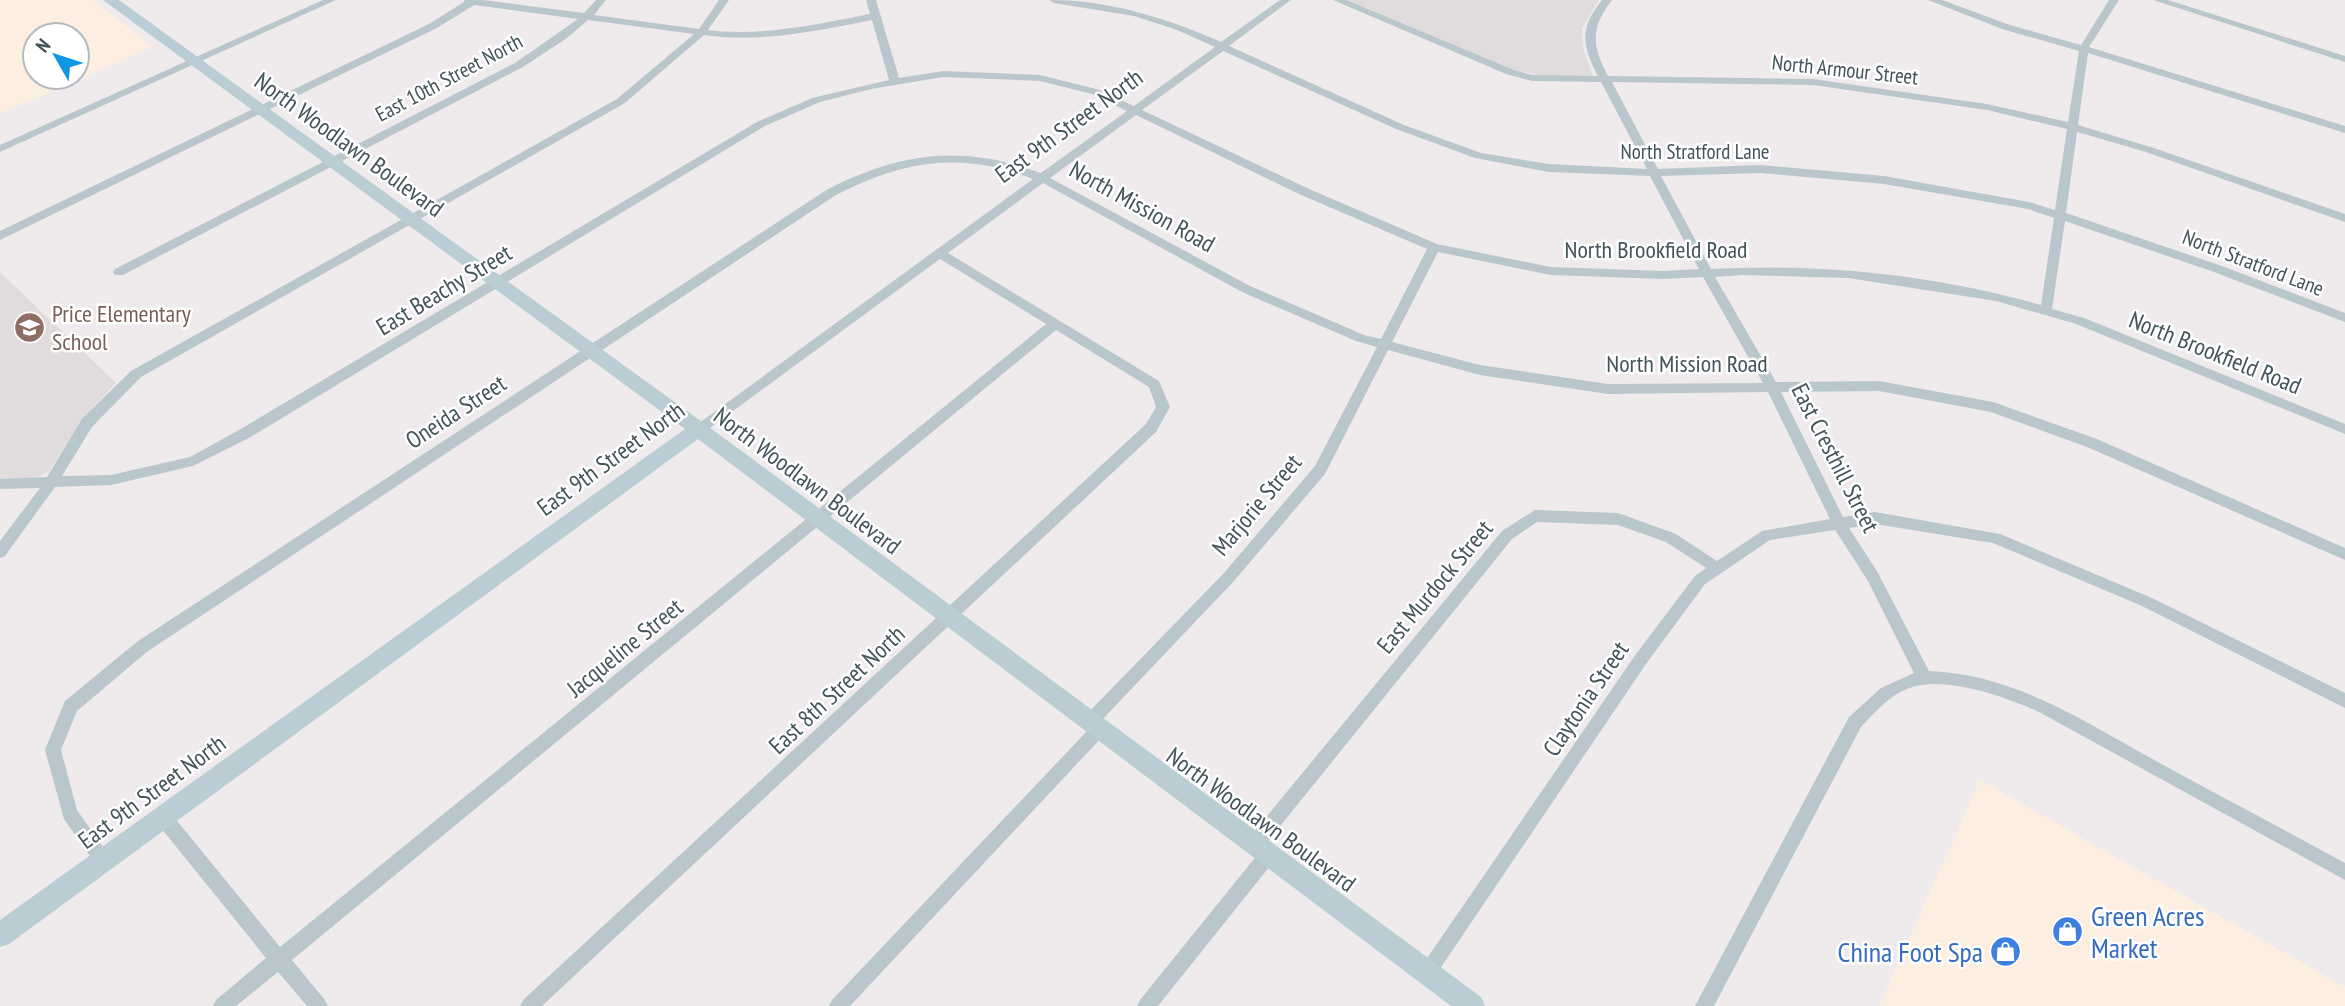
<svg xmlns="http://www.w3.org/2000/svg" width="2345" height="1006" viewBox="0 0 2345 1006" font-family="'PT Sans Narrow',sans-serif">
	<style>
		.commercial { fill: #fcefe1; fill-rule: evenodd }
		.education { fill: #e0dcde }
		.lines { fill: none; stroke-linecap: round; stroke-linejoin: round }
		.street { fill: #b9c7cc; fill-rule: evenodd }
		.secondary { fill: #baccd4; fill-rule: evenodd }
		.labels { text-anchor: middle; stroke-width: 5; stroke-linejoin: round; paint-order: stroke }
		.far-street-label { font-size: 21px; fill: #43535a; stroke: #fff }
		.street-label { font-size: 24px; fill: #43535a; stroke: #fff }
		.education-label { font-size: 24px; fill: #785e54; stroke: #fff; text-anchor: start }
		.near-shop-label { font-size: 28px; fill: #366cbe; stroke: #fff; text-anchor: start }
	</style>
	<rect width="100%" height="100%" fill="#efebec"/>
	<g class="commercial">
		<path d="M 0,0 L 93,0 L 153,47 L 0,114 ZM 77,35 L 77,77 L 35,77 L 35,35 Z"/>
		<path d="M 1980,780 L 2345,987 L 2345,1006 L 1879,1006 Z"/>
	</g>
	<g class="education">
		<path d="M 1344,0 L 1599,0 L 1582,28 L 1583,48 L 1593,76 L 1542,76 L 1511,69 Z"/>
		<path d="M 0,272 L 116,383 L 83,419 L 49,471 L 30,481 L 0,481 Z"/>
	</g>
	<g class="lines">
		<g class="street">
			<path d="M 323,0 L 336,0 L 0,152 L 0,145 Z"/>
			<path d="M 464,0 L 483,0 L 584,13 L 596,0 L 606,0 L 594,15 L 699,29 L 719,0 L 729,0 L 708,30 C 761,37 818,24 870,14 L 866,0 L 876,0 L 899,78 L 943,71 L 1040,75 L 1100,90 L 1134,106 L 1215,47 L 1177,30 L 1134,16 L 1054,3 L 1049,0 C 1110,0 1166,18 1221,42 L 1280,0 L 1291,0 L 1229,46 L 1404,125 L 1481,153 L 1549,164 L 1647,169 L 1601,82 L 1532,81 L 1506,74 L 1333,0 L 1346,0 L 1514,70 L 1532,75 L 1598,76 C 1582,46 1579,28 1602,0 L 1612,0 C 1590,29 1592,45 1608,76 L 1813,79 L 1987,104 L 2068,122 L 2079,51 L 2002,29 L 1928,0 L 1942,0 L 2010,25 L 2081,45 L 2109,0 L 2119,0 L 2089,47 L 2345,126 L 2345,133 L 2088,53 L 2078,125 L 2154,148 L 2345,214 L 2345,222 L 2146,152 L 2077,132 L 2066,213 L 2222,266 L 2345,313 L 2345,322 L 2214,272 L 2065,221 L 2052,309 L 2084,318 L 2345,424 L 2345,434 L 2076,324 L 1996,301 L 1848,278 L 1744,275 L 1715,277 L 1776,382 L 1879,381 L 1993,402 L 2097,439 L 2345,548 L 2345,560 L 2087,447 L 1991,412 L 1879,391 L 1781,392 L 1843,517 L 1875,512 L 2000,534 L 2152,598 L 2345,693 L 2345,708 L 2142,606 L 1993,543 L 1875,524 L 1849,528 L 1878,573 L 1929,671 C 2017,675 2083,721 2158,762 C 2220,796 2283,829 2345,863 L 2345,880 L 2039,712 C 2005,697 1943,674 1907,689 C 1888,697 1874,713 1861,727 L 1714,1006 L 1695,1006 L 1849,717 L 1881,688 L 1914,673 L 1868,581 L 1835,530 L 1770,540 L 1705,584 L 1646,664 L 1433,979 L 1427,982 L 1421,979 L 1418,973 L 1421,967 L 1636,654 L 1695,576 L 1706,568 L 1666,542 L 1618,525 L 1537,522 L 1512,539 L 1260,851 L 1254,853 L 1248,851 L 1246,845 L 1248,839 L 1502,531 L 1535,510 L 1618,513 L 1676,534 L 1717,561 L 1762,531 L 1830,519 L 1768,392 L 1608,394 L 1480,375 L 1388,350 L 1325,474 L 1234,581 L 1099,723 L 1104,725 L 1106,730 L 1104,735 L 850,1006 L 829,1006 L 832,1000 L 1088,730 L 1083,728 L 1081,723 L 1083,718 L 1224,573 L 1315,466 L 1377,347 L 1356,341 L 1242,292 L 1043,183 L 948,253 L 1159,381 L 1170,407 L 1156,432 L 542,1006 L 520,1006 L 523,1000 L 1146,424 L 1156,407 L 1149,387 L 1056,330 L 292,960 L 325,1000 L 328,1006 L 307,1006 L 278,972 L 236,1006 L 213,1006 L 216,1000 L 266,958 L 157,823 L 155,817 L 157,811 L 163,809 L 169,811 L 280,947 L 1046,324 L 940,259 L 703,433 L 693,433 L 691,429 L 1033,179 C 960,151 905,160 836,195 L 148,651 L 77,711 L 61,750 L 77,810 L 112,860 L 109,866 L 103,868 L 97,866 L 64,819 L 45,750 L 65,701 L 138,641 L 828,189 C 902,152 962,144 1041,173 L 1127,111 L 1092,94 L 1040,81 L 943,77 L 871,89 L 820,102 L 765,126 L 249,438 L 193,466 L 111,485 L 55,487 L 5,556 L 0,558 L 0,541 L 40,488 L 0,489 L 0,479 L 47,477 L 82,419 L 131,371 L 617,99 L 694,34 L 588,20 L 567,38 L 523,67 L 123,275 L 115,275 L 113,272 L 115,269 L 515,63 L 578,19 L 474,5 L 437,28 L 0,240 L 0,231 L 429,24 L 464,2 ZM 872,20 L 889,80 L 812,98 L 757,122 L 239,430 L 190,457 L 111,475 L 62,476 L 92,427 L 141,377 L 625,103 L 704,35 C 760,43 817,31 872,20 ZM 1223,51 L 1396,129 L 1475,158 L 1549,172 L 1650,176 L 1699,269 L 1663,271 L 1551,267 L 1437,244 L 1307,188 L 1142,110 ZM 1612,82 L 1813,85 L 1987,110 L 2063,128 L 2067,129 L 2055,210 L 2029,202 L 1884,176 L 1761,165 L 1658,169 ZM 1136,115 L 1299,194 L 1427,249 L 1381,339 L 1364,335 L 1250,286 L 1050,178 ZM 1761,173 L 1884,184 L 2028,209 L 2054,218 L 2041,305 C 1935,275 1821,263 1711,269 L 1661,176 ZM 1438,252 L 1551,275 L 1663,279 L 1703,277 L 1763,383 L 1608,384 L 1480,365 L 1392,342 Z"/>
			<path d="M 2153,0 L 2168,0 L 2345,56 L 2345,62 Z"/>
			<path d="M 1268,847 L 1274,849 L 1276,855 L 1274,861 L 1158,1006 L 1137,1006 L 1140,1000 L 1262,849 Z"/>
		</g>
		<path class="secondary" d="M 103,0 L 119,0 L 705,424 L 1481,997 L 1485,1006 L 1451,1006 L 698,439 L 9,944 L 0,947 L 0,920 L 685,429 Z"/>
	</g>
	<defs>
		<symbol id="school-disc" viewBox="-11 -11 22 22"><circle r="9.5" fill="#8d6e63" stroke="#fff"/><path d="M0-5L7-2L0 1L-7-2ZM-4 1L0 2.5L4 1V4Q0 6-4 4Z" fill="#fff"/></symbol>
		<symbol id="shop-disc" viewBox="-11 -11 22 22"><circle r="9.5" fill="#3f7fe0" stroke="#fff"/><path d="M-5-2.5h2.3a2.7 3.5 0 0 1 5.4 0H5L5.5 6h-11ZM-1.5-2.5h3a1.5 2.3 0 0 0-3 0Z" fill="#fff"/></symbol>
	</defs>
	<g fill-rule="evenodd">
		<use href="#school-disc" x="12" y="310" width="35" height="35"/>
		<use href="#shop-disc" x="2050" y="914" width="35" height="35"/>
		<use href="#shop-disc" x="1988" y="934" width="35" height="35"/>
	</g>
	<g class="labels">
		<g class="far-street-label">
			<text transform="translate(1845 70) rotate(6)" y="7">North Armour Street</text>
			<text transform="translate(449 78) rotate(-28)" y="7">East 10th Street North</text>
			<text x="1695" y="159">North Stratford Lane</text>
			<text transform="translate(2253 263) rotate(21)" y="7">North Stratford Lane</text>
		</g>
		<g class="street-label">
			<text transform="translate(1069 126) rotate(-36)" y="8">East 9th Street North</text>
			<text transform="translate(349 145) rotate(36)" y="8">North Woodlawn Boulevard</text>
			<text transform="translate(1142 207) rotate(29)" y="8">North Mission Road</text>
			<text x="1656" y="258">North Brookfield Road</text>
			<text transform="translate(444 290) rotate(-31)" y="8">East Beachy Street</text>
			<text transform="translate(2215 353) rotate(22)" y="8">North Brookfield Road</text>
			<text x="1687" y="372">North Mission Road</text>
			<text transform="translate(456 412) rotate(-33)" y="8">Oneida Street</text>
			<text transform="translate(1835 458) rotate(63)" y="8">East Cresthill Street</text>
			<text transform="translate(611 459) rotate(-36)" y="8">East 9th Street North</text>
			<text transform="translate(807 481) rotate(37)" y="8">North Woodlawn Boulevard</text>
			<text transform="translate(1257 505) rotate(-50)" y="8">Marjorie Street</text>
			<text transform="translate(1435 587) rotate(-50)" y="8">East Murdock Street</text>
			<text transform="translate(625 648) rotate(-39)" y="8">Jacqueline Street</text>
			<text transform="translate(837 690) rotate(-43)" y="8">East 8th Street North</text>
			<text transform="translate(1586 699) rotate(-56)" y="8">Claytonia Street</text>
			<text transform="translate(152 792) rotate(-36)" y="8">East 9th Street North</text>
			<text transform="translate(1261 820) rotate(36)" y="8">North Woodlawn Boulevard</text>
		</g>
		<g class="education-label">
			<text x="52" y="322">Price Elementary<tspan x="52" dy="28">School</tspan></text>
		</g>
		<g class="near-shop-label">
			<text x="2091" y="926">Green Acres<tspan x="2091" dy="32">Market</tspan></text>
			<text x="1983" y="962" text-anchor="end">China Foot Spa</text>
		</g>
	</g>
	<g transform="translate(56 56) rotate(309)"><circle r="33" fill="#ffffff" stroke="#b4babd" stroke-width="2"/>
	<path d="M0-5L12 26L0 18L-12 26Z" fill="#1097e4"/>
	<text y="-10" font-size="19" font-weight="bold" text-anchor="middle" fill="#43535a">N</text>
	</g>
</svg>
